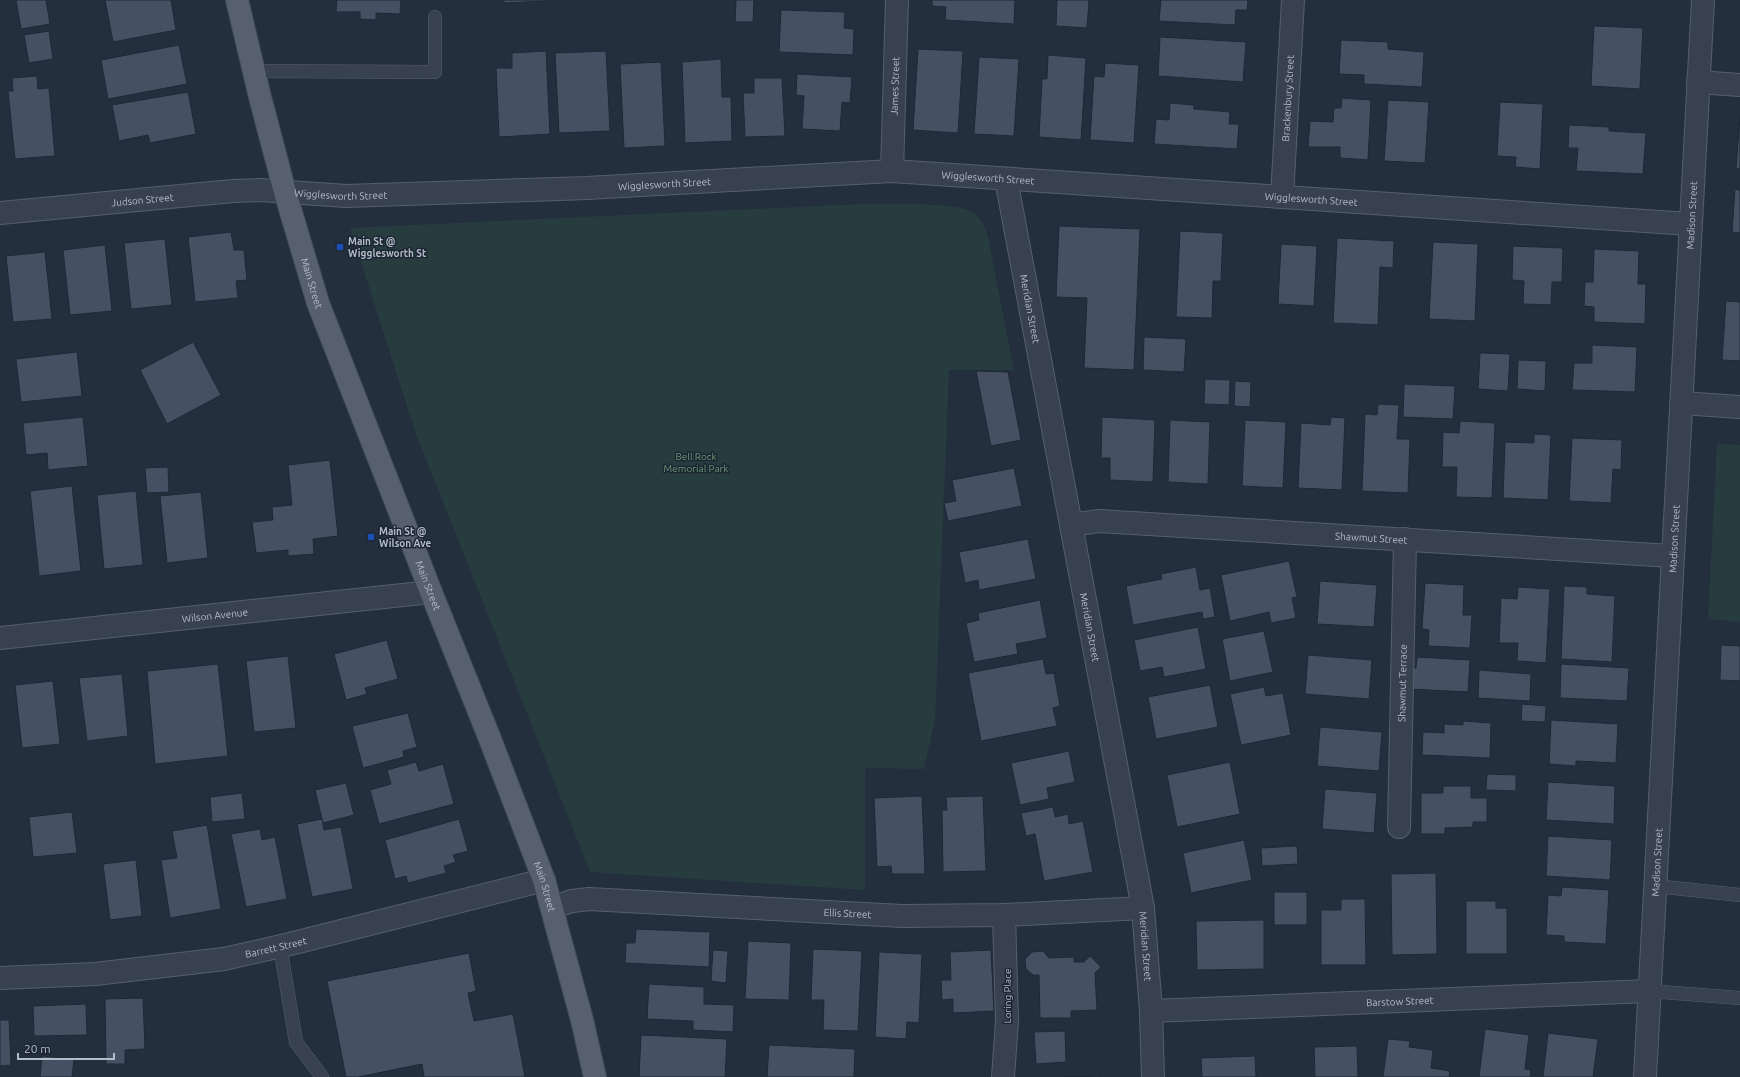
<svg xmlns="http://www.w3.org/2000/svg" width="1740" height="1077" viewBox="0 0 1740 1077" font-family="Ubuntu,sans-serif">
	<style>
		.green { fill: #263c3f }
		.building { fill: #455162; stroke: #1f2835 }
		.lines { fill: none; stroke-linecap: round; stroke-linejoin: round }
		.service-casing { stroke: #565f6c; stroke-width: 14 }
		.minor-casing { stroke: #565f6c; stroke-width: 24 }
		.tertiary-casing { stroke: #565f6c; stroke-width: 24 }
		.primary-casing { stroke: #414a57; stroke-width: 24 }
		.service { stroke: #38414e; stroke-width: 13 }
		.minor { stroke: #38414e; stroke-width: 22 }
		.tertiary { stroke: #38414e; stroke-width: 22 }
		.primary { stroke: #56606e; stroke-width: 22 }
		.transit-dot { fill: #1a4fb4; stroke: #1d2633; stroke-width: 1.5 }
		.labels { text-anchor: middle; stroke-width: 3; stroke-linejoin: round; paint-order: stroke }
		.street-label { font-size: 10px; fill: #b4bcc9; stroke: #1d2633 }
		.poi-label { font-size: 10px; font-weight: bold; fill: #b4bcc9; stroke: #1d2633; text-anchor: start }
		.park-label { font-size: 10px; fill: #6b9a76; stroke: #1d2633 }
	</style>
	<rect width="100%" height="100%" fill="#242f3e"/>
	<g class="green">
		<path d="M 862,204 C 885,204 954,202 972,212 C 981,218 986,227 988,237 L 1014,370 L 949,370 L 935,720 L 924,769 L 865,768 L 865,890 L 590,872 L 416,434 L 350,228 Z"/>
		<path d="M 1717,444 L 1740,445 L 1740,622 L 1708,619 Z"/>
	</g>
	<g class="building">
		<path d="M 16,0 L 46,0 L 50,24 L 21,29 Z"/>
		<path d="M 105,0 L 171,0 L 176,30 L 113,42 Z"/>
		<path d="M 337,0 L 401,0 L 400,14 L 376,13 L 376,20 L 360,19 L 360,12 L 336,12 Z"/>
		<path d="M 504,0 L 547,0 L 547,1 L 504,3 Z"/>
		<path d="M 736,0 L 754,0 L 753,22 L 735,22 Z"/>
		<path d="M 932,0 L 1015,0 L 1014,24 L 945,20 L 946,7 L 932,6 Z"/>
		<path d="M 1057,0 L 1089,0 L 1087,28 L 1056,26 Z"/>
		<path d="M 1161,0 L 1248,0 L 1247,10 L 1236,10 L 1235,25 L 1159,21 Z"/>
		<path d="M 781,10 L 845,12 L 844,28 L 854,29 L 853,55 L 779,52 Z"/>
		<path d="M 1594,26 L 1643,28 L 1640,89 L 1591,86 Z"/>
		<path d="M 49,31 L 53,59 L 29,63 L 24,35 Z"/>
		<path d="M 1160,37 L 1246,42 L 1243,82 L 1158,76 Z"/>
		<path d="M 1341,40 L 1388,42 L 1388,49 L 1424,52 L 1422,87 L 1364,84 L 1364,75 L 1339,74 Z"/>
		<path d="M 179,45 L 187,84 L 108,99 L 101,60 Z"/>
		<path d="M 918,49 L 963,51 L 958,133 L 913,130 Z"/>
		<path d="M 546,51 L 550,134 L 499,137 L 496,68 L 512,68 L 512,53 Z"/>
		<path d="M 606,51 L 610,131 L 559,133 L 555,53 Z"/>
		<path d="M 1048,55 L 1086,58 L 1081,140 L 1039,137 L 1042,79 L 1047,79 Z"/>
		<path d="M 979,57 L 1019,59 L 1014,136 L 974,134 Z"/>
		<path d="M 721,59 L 722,97 L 731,97 L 732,141 L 685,143 L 682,62 Z"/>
		<path d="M 661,62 L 665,146 L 624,148 L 620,64 Z"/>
		<path d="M 1105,63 L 1139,65 L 1134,143 L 1090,140 L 1094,76 L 1104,77 Z"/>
		<path d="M 797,74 L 852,77 L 850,103 L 842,102 L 840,131 L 802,129 L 804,96 L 796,95 Z"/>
		<path d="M 37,76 L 38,89 L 49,88 L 55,156 L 15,159 L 8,91 L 13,91 L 12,78 Z"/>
		<path d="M 754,78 L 782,78 L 785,136 L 745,137 L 743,93 L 754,93 Z"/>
		<path d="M 188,92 L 196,134 L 150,143 L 148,135 L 119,141 L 112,105 Z"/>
		<path d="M 1342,98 L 1371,100 L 1368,160 L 1340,158 L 1340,147 L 1308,147 L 1310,121 L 1333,122 L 1334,108 L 1341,108 Z"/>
		<path d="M 1388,100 L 1429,102 L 1425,163 L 1384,161 Z"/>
		<path d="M 1500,102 L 1543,104 L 1540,169 L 1515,167 L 1516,157 L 1497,156 Z"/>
		<path d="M 1170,103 L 1194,105 L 1194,109 L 1230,112 L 1229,124 L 1239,124 L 1237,149 L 1154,144 L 1156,119 L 1169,120 Z"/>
		<path d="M 1740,117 L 1740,169 L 1736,168 Z"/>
		<path d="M 1569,125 L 1609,127 L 1609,131 L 1646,133 L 1643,174 L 1576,171 L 1578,148 L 1568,148 Z"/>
		<path d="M 1735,189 L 1740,190 L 1740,233 L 1732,232 Z"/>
		<path d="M 1059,226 L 1140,229 L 1134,370 L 1084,368 L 1087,298 L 1056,297 Z"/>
		<path d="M 1180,231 L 1223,233 L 1221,281 L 1213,281 L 1212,318 L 1176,317 Z"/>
		<path d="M 231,232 L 234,250 L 244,250 L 247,280 L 236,281 L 238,298 L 195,302 L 188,237 Z"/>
		<path d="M 1337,238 L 1394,241 L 1393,268 L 1380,267 L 1378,325 L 1333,323 Z"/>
		<path d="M 165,239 L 172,305 L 131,309 L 124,243 Z"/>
		<path d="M 1433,242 L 1478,244 L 1475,321 L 1429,319 Z"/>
		<path d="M 1281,244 L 1317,246 L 1314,306 L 1278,304 Z"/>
		<path d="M 105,245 L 112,311 L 70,315 L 63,250 Z"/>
		<path d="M 1513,246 L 1563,248 L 1562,282 L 1552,282 L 1551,305 L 1523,304 L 1524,281 L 1512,280 Z"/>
		<path d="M 1594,249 L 1639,251 L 1638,284 L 1646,284 L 1645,324 L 1594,322 L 1594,307 L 1584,306 L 1585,282 L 1593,282 Z"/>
		<path d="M 45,252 L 52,319 L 13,322 L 6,256 Z"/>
		<path d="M 1726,301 L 1740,302 L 1740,361 L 1722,360 Z"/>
		<path d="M 1144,337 L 1186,339 L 1184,372 L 1143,370 Z"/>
		<path d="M 193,342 L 221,395 L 167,424 L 140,370 Z"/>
		<path d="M 1592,345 L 1637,347 L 1635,392 L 1572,390 L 1574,363 L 1592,363 Z"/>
		<path d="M 77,352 L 82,396 L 21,402 L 16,359 Z"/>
		<path d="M 1480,353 L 1510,354 L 1508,391 L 1478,389 Z"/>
		<path d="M 1518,360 L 1546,361 L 1545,391 L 1517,389 Z"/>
		<path d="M 976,371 L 1008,372 L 1021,440 L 991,446 Z"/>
		<path d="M 1205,379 L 1230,380 L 1229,405 L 1204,404 Z"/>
		<path d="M 1235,381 L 1251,382 L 1250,407 L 1234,406 Z"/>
		<path d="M 1404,384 L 1455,386 L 1453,419 L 1403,417 Z"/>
		<path d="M 1378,404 L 1399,405 L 1397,439 L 1410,439 L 1408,493 L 1362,491 L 1365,414 L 1377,415 Z"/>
		<path d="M 83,417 L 88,466 L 48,470 L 47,453 L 26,455 L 23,423 Z"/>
		<path d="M 1102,417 L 1155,420 L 1153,482 L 1110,480 L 1110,458 L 1101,458 Z"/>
		<path d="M 1331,417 L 1345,418 L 1342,490 L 1298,488 L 1301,423 L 1330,425 Z"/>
		<path d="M 1170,420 L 1210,422 L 1208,484 L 1168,482 Z"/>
		<path d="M 1245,420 L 1286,422 L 1283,488 L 1242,486 Z"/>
		<path d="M 1460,421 L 1495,423 L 1492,498 L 1456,497 L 1457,467 L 1442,467 L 1443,432 L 1459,433 Z"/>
		<path d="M 1534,434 L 1551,435 L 1548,500 L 1503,498 L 1505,442 L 1534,443 Z"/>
		<path d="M 1572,438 L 1622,440 L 1621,470 L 1613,469 L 1611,503 L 1569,501 Z"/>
		<path d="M 330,460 L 338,536 L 313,539 L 314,554 L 288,556 L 288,550 L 256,553 L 252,522 L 273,520 L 272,507 L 292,505 L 288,465 Z"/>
		<path d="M 168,467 L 169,492 L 147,493 L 145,468 Z"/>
		<path d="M 1014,468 L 1022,506 L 948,521 L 944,503 L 956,501 L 952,480 Z"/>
		<path d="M 72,486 L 81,571 L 39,576 L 30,491 Z"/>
		<path d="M 136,491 L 143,565 L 104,569 L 97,495 Z"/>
		<path d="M 201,492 L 208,558 L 167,563 L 160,496 Z"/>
		<path d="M 1028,539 L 1036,579 L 979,590 L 978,580 L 965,583 L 959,552 Z"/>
		<path d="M 1289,561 L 1297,597 L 1292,598 L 1296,618 L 1271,623 L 1269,612 L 1230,621 L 1221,575 Z"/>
		<path d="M 1196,567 L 1200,590 L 1210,588 L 1215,617 L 1203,619 L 1202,612 L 1133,625 L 1126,586 L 1162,579 L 1161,574 Z"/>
		<path d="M 1320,581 L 1377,585 L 1374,627 L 1317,624 Z"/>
		<path d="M 1425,583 L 1464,585 L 1463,615 L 1472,615 L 1470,648 L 1428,646 L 1429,630 L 1422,629 Z"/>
		<path d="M 1564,586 L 1587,587 L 1587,594 L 1615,596 L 1612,662 L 1561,659 Z"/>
		<path d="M 1518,587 L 1550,589 L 1546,663 L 1517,661 L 1518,643 L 1499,643 L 1501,598 L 1517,599 Z"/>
		<path d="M 1040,600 L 1047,638 L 1016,644 L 1018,654 L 974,662 L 966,623 L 979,620 L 978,613 Z"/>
		<path d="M 1198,627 L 1206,669 L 1164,677 L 1162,667 L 1140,671 L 1134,640 Z"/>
		<path d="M 1264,631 L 1273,672 L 1230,681 L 1222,639 Z"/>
		<path d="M 387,640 L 398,679 L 365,688 L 367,694 L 346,700 L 334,654 Z"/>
		<path d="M 1721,645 L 1740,646 L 1740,681 L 1720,680 Z"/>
		<path d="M 1308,655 L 1372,660 L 1369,699 L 1305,694 Z"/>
		<path d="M 288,656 L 296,728 L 254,732 L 246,661 Z"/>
		<path d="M 1417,657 L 1470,660 L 1468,692 L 1410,689 L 1411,668 L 1416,668 Z"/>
		<path d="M 1043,659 L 1046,674 L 1054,673 L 1060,706 L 1053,708 L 1057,726 L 981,741 L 968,673 Z"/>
		<path d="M 218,664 L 228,756 L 155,764 L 147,671 Z"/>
		<path d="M 1561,664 L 1629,668 L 1627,701 L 1560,698 Z"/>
		<path d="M 1479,670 L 1531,674 L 1530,701 L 1478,698 Z"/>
		<path d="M 122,674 L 128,736 L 87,741 L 79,678 Z"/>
		<path d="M 53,681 L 60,744 L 22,748 L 15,685 Z"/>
		<path d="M 1210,685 L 1218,727 L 1156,739 L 1148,697 Z"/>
		<path d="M 1264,687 L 1266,696 L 1283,693 L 1291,735 L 1241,745 L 1230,694 Z"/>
		<path d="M 1522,704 L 1546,706 L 1545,722 L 1521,721 Z"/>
		<path d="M 408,713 L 417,747 L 403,751 L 404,757 L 363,768 L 352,726 Z"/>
		<path d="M 1551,720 L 1618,724 L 1616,763 L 1576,761 L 1576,766 L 1549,764 Z"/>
		<path d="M 1463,721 L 1491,723 L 1490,758 L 1422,755 L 1423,732 L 1444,733 L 1444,724 L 1463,725 Z"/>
		<path d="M 1320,727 L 1382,732 L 1379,771 L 1317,766 Z"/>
		<path d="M 1069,751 L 1075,782 L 1047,788 L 1049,799 L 1020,805 L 1011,763 Z"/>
		<path d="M 416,762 L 419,771 L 443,764 L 454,804 L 379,824 L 370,790 L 391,784 L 387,770 Z"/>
		<path d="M 1230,762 L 1240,814 L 1177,827 L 1167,775 Z"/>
		<path d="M 1487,774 L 1516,775 L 1516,791 L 1486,790 Z"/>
		<path d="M 1548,782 L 1615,786 L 1614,824 L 1546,820 Z"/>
		<path d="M 346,783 L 354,815 L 323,823 L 315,790 Z"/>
		<path d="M 1443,786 L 1471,786 L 1471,798 L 1487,798 L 1487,822 L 1473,822 L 1473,827 L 1445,828 L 1445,834 L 1421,834 L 1421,793 L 1443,793 Z"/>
		<path d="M 1325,789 L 1377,793 L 1374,833 L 1322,829 Z"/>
		<path d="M 242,793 L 245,819 L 212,822 L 210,797 Z"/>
		<path d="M 922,796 L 925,874 L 892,874 L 891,866 L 877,867 L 874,798 Z"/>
		<path d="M 983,796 L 986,871 L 943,872 L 942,810 L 947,810 L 946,797 Z"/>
		<path d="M 1053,807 L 1055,817 L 1068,814 L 1069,824 L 1083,821 L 1093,872 L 1044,881 L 1035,834 L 1026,836 L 1021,813 Z"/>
		<path d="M 72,812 L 77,853 L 33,857 L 29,817 Z"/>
		<path d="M 322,819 L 324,830 L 341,827 L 353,889 L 312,897 L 297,824 Z"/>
		<path d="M 459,819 L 468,851 L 453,855 L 456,862 L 444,866 L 446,873 L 408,883 L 406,876 L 395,879 L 385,840 Z"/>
		<path d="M 207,825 L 221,909 L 170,918 L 161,860 L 177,858 L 172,831 Z"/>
		<path d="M 260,829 L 262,840 L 275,837 L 287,899 L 246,907 L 231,834 Z"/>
		<path d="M 1548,836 L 1612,840 L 1610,880 L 1546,876 Z"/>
		<path d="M 1244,840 L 1252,880 L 1191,893 L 1183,853 Z"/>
		<path d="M 1297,846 L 1298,864 L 1262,866 L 1261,848 Z"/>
		<path d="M 136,860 L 142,916 L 110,920 L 103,864 Z"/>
		<path d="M 1436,873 L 1437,954 L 1392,955 L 1391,874 Z"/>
		<path d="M 1562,887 L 1609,890 L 1606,944 L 1564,942 L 1564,936 L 1546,935 L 1548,895 L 1561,896 Z"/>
		<rect x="1274" y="892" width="33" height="33"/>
		<path d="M 1341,899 L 1365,899 L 1366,965 L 1321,965 L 1321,910 L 1341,910 Z"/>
		<path d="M 1466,901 L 1496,901 L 1496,908 L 1507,908 L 1507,954 L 1466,954 Z"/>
		<path d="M 1264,920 L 1264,969 L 1197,970 L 1196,921 Z"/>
		<path d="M 636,929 L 710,932 L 709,967 L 625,963 L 626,943 L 635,943 Z"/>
		<path d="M 748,941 L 791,943 L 789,1000 L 745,999 Z"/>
		<path d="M 813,949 L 862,951 L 858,1031 L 823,1030 L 824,1000 L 811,1000 Z"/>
		<path d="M 713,950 L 728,951 L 726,983 L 711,981 Z"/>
		<path d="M 991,950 L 994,1011 L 953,1013 L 953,999 L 942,1000 L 941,980 L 951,980 L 950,952 Z"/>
		<path d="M 1043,951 L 1049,958 L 1074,957 L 1074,962 L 1084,962 L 1090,956 L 1101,967 L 1095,973 L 1097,1010 L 1071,1011 L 1071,1018 L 1040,1018 L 1039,975 L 1033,975 L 1026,969 L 1025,959 L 1032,952 Z"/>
		<path d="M 879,952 L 922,954 L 919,1023 L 907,1022 L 906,1039 L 875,1037 Z"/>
		<path d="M 469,953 L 476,991 L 468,993 L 474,1021 L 513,1014 L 525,1077 L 424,1077 L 422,1064 L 358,1077 L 346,1077 L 327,981 Z"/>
		<path d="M 649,984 L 704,987 L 704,1004 L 734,1005 L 733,1032 L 693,1030 L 693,1021 L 647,1019 Z"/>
		<path d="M 143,998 L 145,1049 L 125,1050 L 125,1064 L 106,1064 L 105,999 Z"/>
		<path d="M 86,1004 L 87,1035 L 34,1036 L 33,1006 Z"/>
		<path d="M 0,1020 L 9,1020 L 11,1065 L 0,1066 Z"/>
		<path d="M 1485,1029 L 1529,1035 L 1525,1069 L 1531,1070 L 1530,1077 L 1479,1077 Z"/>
		<path d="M 1065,1031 L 1066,1062 L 1036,1064 L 1034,1032 Z"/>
		<path d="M 1548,1033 L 1598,1039 L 1593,1077 L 1543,1077 Z"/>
		<path d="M 641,1035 L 727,1039 L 725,1077 L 639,1077 Z"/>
		<path d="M 1388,1039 L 1410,1041 L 1409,1047 L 1433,1050 L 1431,1068 L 1450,1071 L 1449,1077 L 1383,1077 Z"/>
		<path d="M 769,1045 L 855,1049 L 854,1077 L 767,1077 Z"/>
		<path d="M 1357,1046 L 1358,1077 L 1315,1077 L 1314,1047 Z"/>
		<path d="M 42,1056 L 74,1059 L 72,1077 L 40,1077 Z"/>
		<path d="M 1255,1056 L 1256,1077 L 1202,1077 L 1201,1058 Z"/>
		<path d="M 1100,1076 L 1100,1077 L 1065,1077 Z"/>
	</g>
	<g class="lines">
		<defs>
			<g id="service">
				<path d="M 254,71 L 435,72 L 435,17"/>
				<path d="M 1655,886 L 1740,895"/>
				<path d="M 280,946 L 296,1042 L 322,1077"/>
				<path d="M 1649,991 L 1740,998"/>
			</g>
			<g id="minor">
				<path d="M 1698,82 L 1740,85"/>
				<path id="s1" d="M 892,171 L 897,0"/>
				<path id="s2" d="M 1006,179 L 1143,908 L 1151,1011 L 1153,1077"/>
				<path id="s3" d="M 1282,197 L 1293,0"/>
				<path id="s4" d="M 0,213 L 233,191 L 260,190 L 346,196 L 587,188 L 892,171 L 1690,224"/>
				<path d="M 1682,403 L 1740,407"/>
				<path id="s5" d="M 1071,525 L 1099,521 L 1672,556"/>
				<path id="s6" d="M 0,638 L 431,592"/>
				<path id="s7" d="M 1399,827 L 1405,539"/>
				<path id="s8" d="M 553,907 L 572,901 L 589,899 L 902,916 L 1004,915 L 1143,908"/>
				<path id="s9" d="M 0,978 L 95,974 L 224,959 L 290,944 L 544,880"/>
				<path id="s10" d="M 1151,1011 L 1649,991"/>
				<path d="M 1003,1077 L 1007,1021 L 1004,915"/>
			</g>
			<g id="tertiary">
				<path id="s11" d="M 1645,1077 L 1703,0"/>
			</g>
			<g id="primary">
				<path id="s12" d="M 237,0 L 260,97 L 285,192 L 318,303 L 431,592 L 490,739 L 544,880 L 582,1020 L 595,1077"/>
			</g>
		</defs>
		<use href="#service" class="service-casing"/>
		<use href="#minor" class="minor-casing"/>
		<use href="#tertiary" class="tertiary-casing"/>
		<use href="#primary" class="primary-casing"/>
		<use href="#service" class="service"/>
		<use href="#minor" class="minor"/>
		<use href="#tertiary" class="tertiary"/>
		<use href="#primary" class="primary"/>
	</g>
	<g class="transit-dot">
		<rect x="336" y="243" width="8" height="8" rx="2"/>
		<rect x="367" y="533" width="8" height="8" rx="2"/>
	</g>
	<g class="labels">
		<g class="street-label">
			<text dy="4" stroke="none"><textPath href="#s1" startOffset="85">James Street</textPath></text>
			<text dy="4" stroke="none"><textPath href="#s3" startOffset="99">Brackenbury Street</textPath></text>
			<text dy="4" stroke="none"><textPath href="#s4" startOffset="990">Wigglesworth Street</textPath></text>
			<text dy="4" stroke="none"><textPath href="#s4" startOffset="666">Wigglesworth Street</textPath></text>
			<text dy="4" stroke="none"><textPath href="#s4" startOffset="342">Wigglesworth Street</textPath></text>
			<text dy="4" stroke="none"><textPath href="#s4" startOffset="143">Judson Street</textPath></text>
			<text dy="4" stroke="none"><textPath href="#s4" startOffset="1314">Wigglesworth Street</textPath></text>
			<text dy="4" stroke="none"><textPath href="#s11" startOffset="863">Madison Street</textPath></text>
			<text dy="4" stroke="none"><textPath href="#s12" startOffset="293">Main Street</textPath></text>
			<text dy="4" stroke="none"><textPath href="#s2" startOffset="132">Meridian Street</textPath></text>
			<text dy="4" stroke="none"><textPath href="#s5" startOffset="301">Shawmut Street</textPath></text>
			<text dy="4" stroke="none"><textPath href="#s11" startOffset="539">Madison Street</textPath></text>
			<text dy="4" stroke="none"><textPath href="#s12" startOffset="617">Main Street</textPath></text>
			<text dy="4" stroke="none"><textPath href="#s6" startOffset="216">Wilson Avenue</textPath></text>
			<text dy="4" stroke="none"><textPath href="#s2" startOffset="456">Meridian Street</textPath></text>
			<text dy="4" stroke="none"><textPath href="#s7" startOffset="144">Shawmut Terrace</textPath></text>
			<text dy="4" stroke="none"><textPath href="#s11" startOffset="215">Madison Street</textPath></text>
			<text dy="4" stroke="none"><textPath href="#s12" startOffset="940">Main Street</textPath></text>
			<text dy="4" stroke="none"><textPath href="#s8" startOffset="296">Ellis Street</textPath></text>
			<text dy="4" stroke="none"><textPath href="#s2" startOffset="780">Meridian Street</textPath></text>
			<text dy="4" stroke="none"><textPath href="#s9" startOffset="278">Barrett Street</textPath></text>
			<text transform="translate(1007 996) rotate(-90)" y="4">Loring Place</text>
			<text dy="4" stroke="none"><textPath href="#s10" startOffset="249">Barstow Street</textPath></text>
		</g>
		<g class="poi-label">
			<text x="348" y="245">Main St @<tspan x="348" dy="12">Wigglesworth St</tspan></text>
			<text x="379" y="535">Main St @<tspan x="379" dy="12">Wilson Ave</tspan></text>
		</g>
		<g class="park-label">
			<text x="696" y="460">Bell Rock<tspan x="696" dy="12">Memorial Park</tspan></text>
		</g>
	</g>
	<path d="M18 1053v6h96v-6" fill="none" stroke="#b4bcc9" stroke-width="2"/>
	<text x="24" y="1053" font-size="12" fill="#b4bcc9" stroke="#1d2633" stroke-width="3" paint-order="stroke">20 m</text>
</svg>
